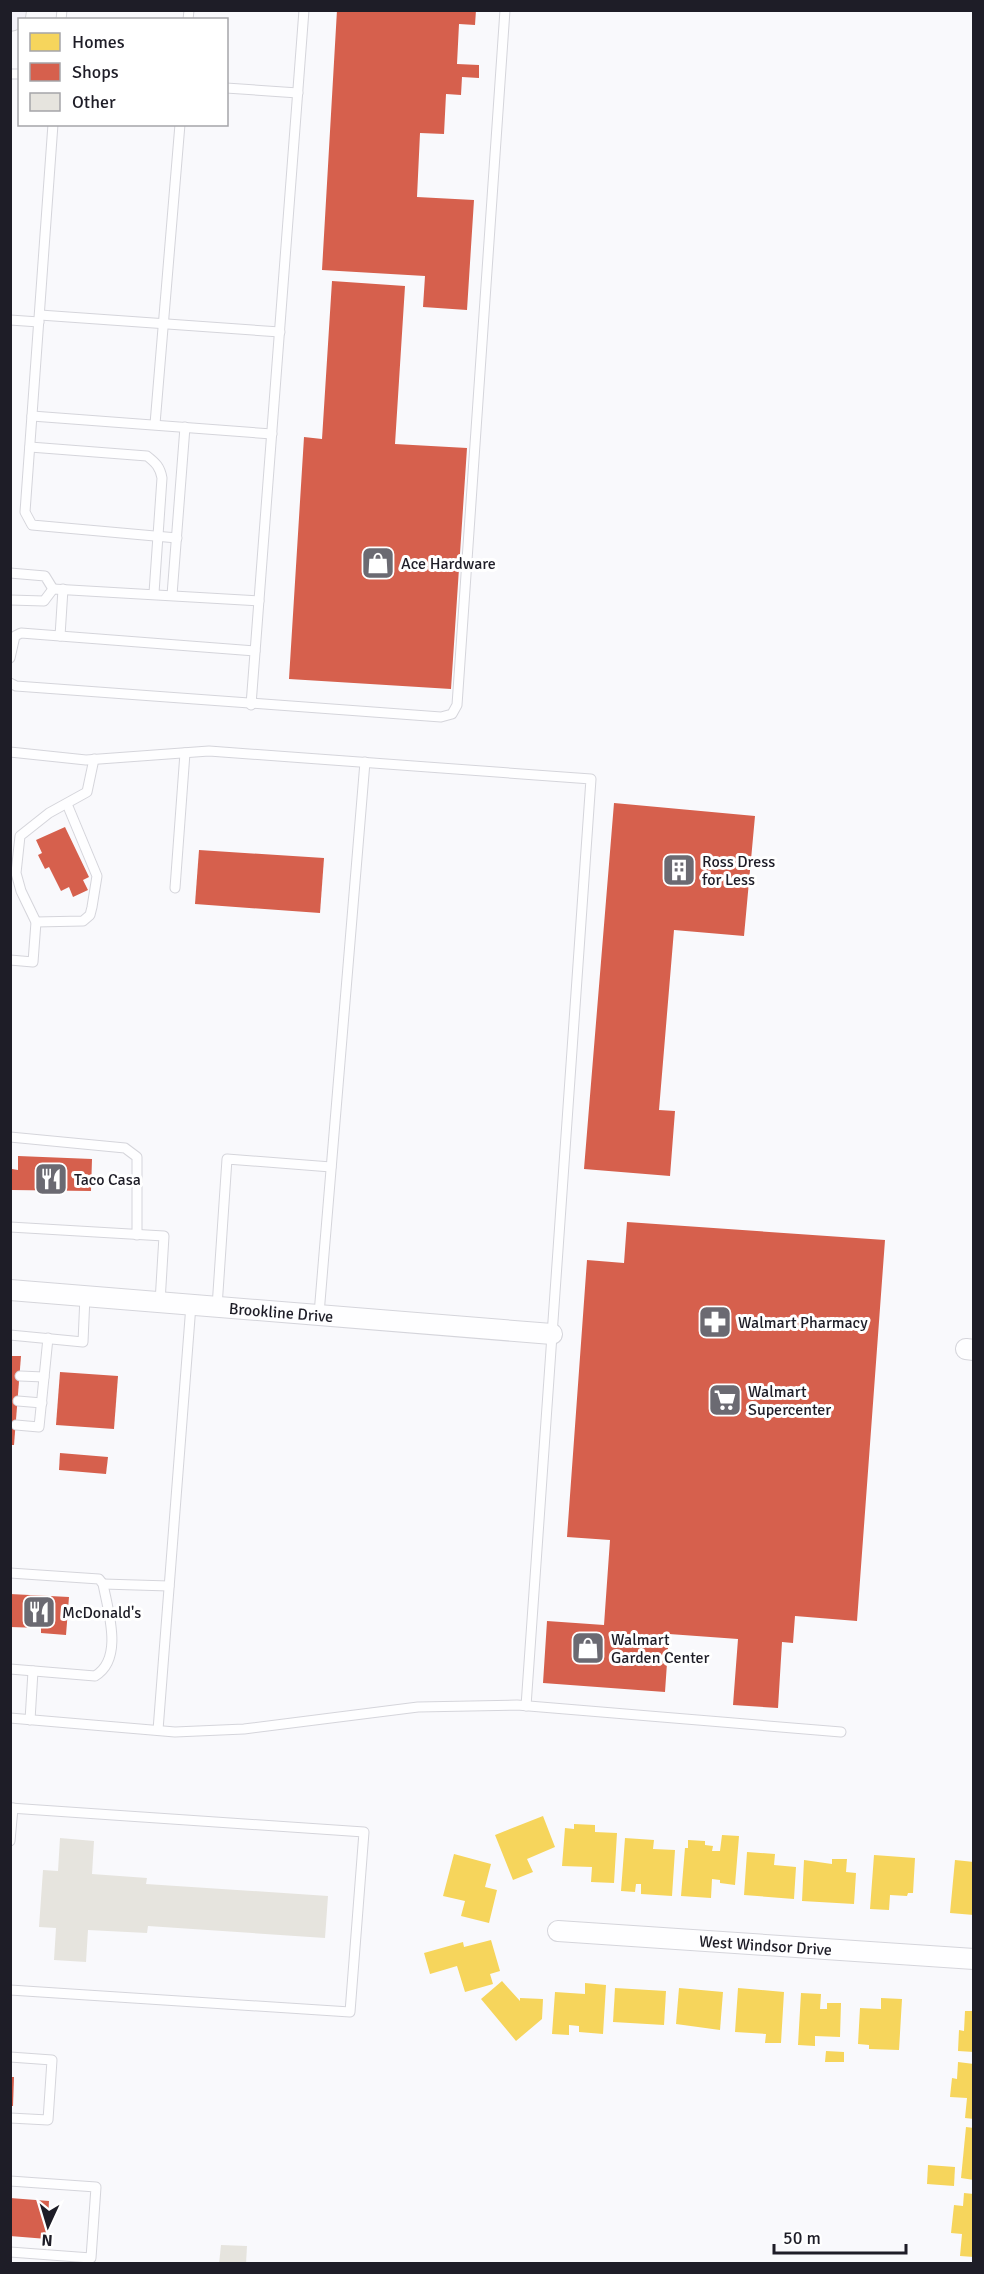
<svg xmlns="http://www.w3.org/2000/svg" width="984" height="2274" viewBox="0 0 984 2274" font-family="Signika,sans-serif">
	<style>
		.homes { fill: #f6d55c }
		.shops { fill: #d6604d }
		.building { fill: #e6e4de }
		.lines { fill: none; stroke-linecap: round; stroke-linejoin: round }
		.lane-casing { stroke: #d5d5db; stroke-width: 11 }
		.street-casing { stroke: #d5d5db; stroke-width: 22 }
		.primary-casing { stroke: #d4d4d7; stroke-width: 32 }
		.lane { stroke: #fefeff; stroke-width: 9 }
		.street { stroke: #fefeff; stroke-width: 20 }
		.primary { stroke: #f3f2f9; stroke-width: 30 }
		.labels { text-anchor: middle; stroke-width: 6; stroke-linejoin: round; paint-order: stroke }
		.poi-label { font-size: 16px; fill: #1e1d27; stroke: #fff; text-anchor: start }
		.street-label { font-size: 16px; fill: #1e1d27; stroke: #fff }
	</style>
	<rect width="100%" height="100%" fill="#f9f9fc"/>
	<g class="homes">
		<path d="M 543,1816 L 555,1847 L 527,1859 L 533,1872 L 513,1880 L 495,1835 Z"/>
		<path d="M 574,1824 L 595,1825 L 595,1832 L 617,1833 L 614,1883 L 591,1882 L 592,1867 L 562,1866 L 565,1828 L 574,1829 Z"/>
		<path d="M 722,1835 L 739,1836 L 735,1885 L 720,1883 L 720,1880 L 712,1879 L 711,1898 L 681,1896 L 685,1848 L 688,1848 L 688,1840 L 705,1841 L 705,1845 L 713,1846 L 712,1851 L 720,1851 Z"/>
		<path d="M 625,1838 L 654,1840 L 653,1849 L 675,1850 L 672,1896 L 641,1894 L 641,1884 L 636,1884 L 635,1892 L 621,1891 Z"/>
		<path d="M 747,1852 L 775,1854 L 774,1865 L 796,1867 L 794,1899 L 744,1895 Z"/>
		<path d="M 454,1854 L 491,1864 L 485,1887 L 497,1890 L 489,1923 L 461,1916 L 465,1901 L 443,1896 Z"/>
		<path d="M 874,1855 L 915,1858 L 913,1893 L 908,1893 L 907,1896 L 890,1895 L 889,1910 L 870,1909 Z"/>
		<path d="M 832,1859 L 847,1859 L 846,1872 L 856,1873 L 854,1904 L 802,1901 L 804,1860 L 832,1864 Z"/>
		<path d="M 955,1860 L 974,1862 L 974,1915 L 950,1913 Z"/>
		<path d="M 491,1940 L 500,1971 L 490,1974 L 493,1984 L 465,1992 L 457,1966 L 430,1974 L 424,1953 L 463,1942 L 464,1947 Z"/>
		<path d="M 502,1981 L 520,2001 L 520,1998 L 543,1999 L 542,2019 L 516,2041 L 481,1999 Z"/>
		<path d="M 585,1983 L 606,1985 L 603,2034 L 579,2032 L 579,2026 L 569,2025 L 569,2035 L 552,2034 L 555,1992 L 585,1994 Z"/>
		<path d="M 615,1988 L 666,1991 L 664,2025 L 613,2022 Z"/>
		<path d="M 679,1988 L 723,1992 L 720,2030 L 676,2024 Z"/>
		<path d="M 738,1988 L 784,1992 L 781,2043 L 765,2043 L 766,2034 L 735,2032 Z"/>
		<path d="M 801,1993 L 821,1994 L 820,2009 L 827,2009 L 827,2003 L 841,2003 L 840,2037 L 815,2036 L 815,2046 L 798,2045 Z"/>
		<path d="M 881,1998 L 902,1999 L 899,2050 L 869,2049 L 869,2045 L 858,2044 L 860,2008 L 881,2009 Z"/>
		<path d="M 965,2011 L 974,2011 L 974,2052 L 958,2051 L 959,2030 L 964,2031 Z"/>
		<path d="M 826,2051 L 844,2052 L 844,2062 L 825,2062 Z"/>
		<path d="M 958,2062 L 974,2064 L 974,2119 L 965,2118 L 967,2098 L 950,2097 L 952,2078 L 957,2079 Z"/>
		<path d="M 966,2127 L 974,2128 L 974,2180 L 961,2178 Z"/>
		<path d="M 928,2165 L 955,2167 L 954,2186 L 927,2184 Z"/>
		<path d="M 964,2193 L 974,2194 L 974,2257 L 960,2256 L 962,2234 L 951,2233 L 954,2205 L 963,2206 Z"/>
	</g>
	<g class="shops">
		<path d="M 337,10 L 476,10 L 475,25 L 459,24 L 457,64 L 479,65 L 479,78 L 462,77 L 461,95 L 446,94 L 444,134 L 420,133 L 417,197 L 474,200 L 467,310 L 423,307 L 425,276 L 322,270 Z"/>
		<path d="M 332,281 L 405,286 L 395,444 L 467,448 L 451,689 L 289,679 L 304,437 L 322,439 Z"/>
		<path d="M 614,803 L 755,816 L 744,936 L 674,930 L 659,1110 L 675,1111 L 670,1176 L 584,1169 Z"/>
		<path d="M 65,827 L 89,877 L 83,880 L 88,890 L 73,897 L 69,887 L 61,891 L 49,867 L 45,869 L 38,855 L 42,853 L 36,840 Z"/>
		<path d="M 199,850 L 324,858 L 320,913 L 195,904 Z"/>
		<path d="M 18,1156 L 92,1159 L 91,1191 L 11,1190 L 12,1169 L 18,1170 Z"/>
		<path d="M 627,1222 L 885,1240 L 857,1621 L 795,1616 L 793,1643 L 782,1642 L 778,1708 L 733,1705 L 738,1639 L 669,1634 L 665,1692 L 543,1683 L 547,1621 L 604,1625 L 610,1540 L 567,1537 L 587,1260 L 624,1263 Z"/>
		<path d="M 10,1356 L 21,1356 L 14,1445 L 10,1445 Z"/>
		<path d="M 60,1372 L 118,1376 L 114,1429 L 56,1425 Z"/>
		<path d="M 60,1453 L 108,1457 L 106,1474 L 59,1470 Z"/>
		<path d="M 10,1594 L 69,1597 L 66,1635 L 41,1633 L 41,1628 L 10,1627 Z"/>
		<path d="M 10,2077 L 14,2077 L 13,2106 L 10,2106 Z"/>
		<path d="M 10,2198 L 49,2201 L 47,2239 L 10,2236 Z"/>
	</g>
	<g class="building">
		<path d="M 60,1838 L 94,1841 L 92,1874 L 147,1878 L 146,1884 L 328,1896 L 325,1938 L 148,1926 L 147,1933 L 88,1930 L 86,1962 L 54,1960 L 56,1928 L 39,1927 L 43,1870 L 58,1871 Z"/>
		<path d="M 221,2245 L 247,2246 L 246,2264 L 219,2264 Z"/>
	</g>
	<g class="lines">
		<defs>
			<g id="lane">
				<path d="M 61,20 L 62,10"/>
				<path d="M 188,20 L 189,10"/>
				<path d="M 10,74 L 20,74"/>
				<path d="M 226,88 L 298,93"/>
				<path d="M 53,124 L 25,512 L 32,525 L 177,538"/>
				<path d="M 40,315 L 280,332"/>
				<path d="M 10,320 L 39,322"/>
				<path d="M 32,416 L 272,434"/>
				<path d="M 155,424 L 180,124"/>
				<path d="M 30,447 L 147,456 C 156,463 160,467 162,478 L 154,593"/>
				<path d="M 10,573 L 45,576 L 53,589"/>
				<path d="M 53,589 L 259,601"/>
				<path d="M 172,595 L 185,427"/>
				<path d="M 10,600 L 44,601 L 53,589"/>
				<path d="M 60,636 L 255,651"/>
				<path d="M 10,658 L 15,636 L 21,633 L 60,636 L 63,589"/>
				<path d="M 10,683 L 16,686 L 441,717 L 452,714 L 457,705 L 505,10"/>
				<path d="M 251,705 L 304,10"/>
				<path d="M 10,752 L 86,760 L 209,751 L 591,779 L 526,1706"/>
				<path d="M 175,888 L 185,753"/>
				<path d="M 36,922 L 83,921 L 90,915 L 92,907 L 97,876 L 67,804"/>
				<path d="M 10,960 L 33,962 L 36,922 L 21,891 L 16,873 L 20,836 L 49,813 L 87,792 L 94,759"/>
				<path d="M 10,1137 L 125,1148 L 137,1157 L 137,1235"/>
				<path d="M 10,1227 L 164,1236 L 160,1302"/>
				<path d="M 217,1307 L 227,1159 L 331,1167"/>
				<path d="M 319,1314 L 365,762"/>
				<path d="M 10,1335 L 83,1342 L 85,1296"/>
				<path d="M 20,1376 L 44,1377"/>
				<path d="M 18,1401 L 42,1403"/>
				<path d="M 16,1425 L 39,1427 L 48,1338"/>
				<path d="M 10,1573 L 99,1579 L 103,1584 C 108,1611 124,1659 95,1676 L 10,1669"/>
				<path d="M 103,1584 L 169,1586"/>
				<path d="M 10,1718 L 175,1732 L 244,1729 L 418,1707 L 517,1705 L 841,1732"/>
				<path d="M 30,1720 L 33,1671"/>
				<path d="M 158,1730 L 191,1305"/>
				<path d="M 10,1808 L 364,1832 L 350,2012 L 10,1990"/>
				<path d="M 10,1841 L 13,1808"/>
				<path d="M 10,2057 L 52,2060 L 48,2120 L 10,2118"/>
				<path d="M 10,2181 L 96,2187 L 91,2258 L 10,2252"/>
			</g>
			<g id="street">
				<path id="s1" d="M 10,1290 L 552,1334"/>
				<path d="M 966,1349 L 974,1350"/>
				<path id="s2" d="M 558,1931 L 974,1959"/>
			</g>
			<path id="primary" d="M 10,16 L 11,10"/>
		</defs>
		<use href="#lane" class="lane-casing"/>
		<use href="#street" class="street-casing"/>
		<use href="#primary" class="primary-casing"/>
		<use href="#lane" class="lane"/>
		<use href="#street" class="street"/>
		<use href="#primary" class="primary"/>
	</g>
	<defs>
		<symbol id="shop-square" viewBox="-11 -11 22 22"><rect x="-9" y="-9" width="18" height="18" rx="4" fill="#6b6a72" stroke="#fff"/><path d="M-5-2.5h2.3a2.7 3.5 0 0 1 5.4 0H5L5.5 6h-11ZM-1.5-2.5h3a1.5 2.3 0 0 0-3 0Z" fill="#fff"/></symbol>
		<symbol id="building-square" viewBox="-11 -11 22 22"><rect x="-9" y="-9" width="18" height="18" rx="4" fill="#6b6a72" stroke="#fff"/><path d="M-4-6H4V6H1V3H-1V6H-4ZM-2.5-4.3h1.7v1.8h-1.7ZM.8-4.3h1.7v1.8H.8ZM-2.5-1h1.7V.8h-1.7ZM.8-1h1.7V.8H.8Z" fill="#fff"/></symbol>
		<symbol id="restaurant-square" viewBox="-11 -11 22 22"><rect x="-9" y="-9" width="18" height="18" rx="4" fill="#6b6a72" stroke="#fff"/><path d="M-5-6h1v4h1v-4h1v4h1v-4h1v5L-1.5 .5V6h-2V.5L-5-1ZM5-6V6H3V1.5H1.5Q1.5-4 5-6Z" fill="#fff"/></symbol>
		<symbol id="pharmacy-square" viewBox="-11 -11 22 22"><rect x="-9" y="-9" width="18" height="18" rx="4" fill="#6b6a72" stroke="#fff"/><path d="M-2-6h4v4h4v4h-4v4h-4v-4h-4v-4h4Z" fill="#fff"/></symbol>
		<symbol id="supermarket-square" viewBox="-11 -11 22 22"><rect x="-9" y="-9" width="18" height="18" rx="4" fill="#6b6a72" stroke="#fff"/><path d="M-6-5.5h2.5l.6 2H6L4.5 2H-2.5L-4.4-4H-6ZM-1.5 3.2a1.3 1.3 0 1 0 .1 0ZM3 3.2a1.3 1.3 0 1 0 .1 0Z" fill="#fff"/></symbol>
	</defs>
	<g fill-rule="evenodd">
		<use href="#shop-square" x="359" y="544" width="38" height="38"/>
		<use href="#building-square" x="660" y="851" width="38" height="38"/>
		<use href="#restaurant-square" x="32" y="1160" width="38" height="38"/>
		<use href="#pharmacy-square" x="696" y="1303" width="38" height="38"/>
		<use href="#supermarket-square" x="706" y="1381" width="38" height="38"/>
		<use href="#restaurant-square" x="20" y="1593" width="38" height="38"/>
		<use href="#shop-square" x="569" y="1629" width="38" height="38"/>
	</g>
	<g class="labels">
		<g class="poi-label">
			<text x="401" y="569">Ace Hardware</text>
			<text x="702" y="867">Ross Dress<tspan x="702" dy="18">for Less</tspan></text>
			<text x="74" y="1185">Taco Casa</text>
			<text x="738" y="1328">Walmart Pharmacy</text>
			<text x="748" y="1397">Walmart<tspan x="748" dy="18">Supercenter</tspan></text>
			<text x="62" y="1618">McDonald's</text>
			<text x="611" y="1645">Walmart<tspan x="611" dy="18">Garden Center</tspan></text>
		</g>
		<g class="street-label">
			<text dy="6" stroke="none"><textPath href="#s1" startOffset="272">Brookline Drive</textPath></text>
			<text dy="6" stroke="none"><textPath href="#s2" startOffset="208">West Windsor Drive</textPath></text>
		</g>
	</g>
	<rect width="984" height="2274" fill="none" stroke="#1e1d27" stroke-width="24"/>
	<rect x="18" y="18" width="210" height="108" fill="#ffffff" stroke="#a5a5a9" stroke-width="1.5"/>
	<rect x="30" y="33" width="30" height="18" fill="#f6d55c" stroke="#a5a5a9" stroke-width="1.5"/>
	<text x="72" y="48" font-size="18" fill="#1e1d27">Homes</text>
	<rect x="30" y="63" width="30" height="18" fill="#d6604d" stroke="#a5a5a9" stroke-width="1.5"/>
	<text x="72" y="78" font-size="18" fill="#1e1d27">Shops</text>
	<rect x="30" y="93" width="30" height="18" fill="#e6e4de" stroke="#a5a5a9" stroke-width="1.5"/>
	<text x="72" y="108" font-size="18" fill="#1e1d27">Other</text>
	<g transform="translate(48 2226) rotate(184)" stroke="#ffffff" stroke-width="4.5" paint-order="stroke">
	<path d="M0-4.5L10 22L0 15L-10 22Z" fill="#1e1d27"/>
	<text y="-9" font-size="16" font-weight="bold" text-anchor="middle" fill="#1e1d27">N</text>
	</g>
	<path d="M774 2244v9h132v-9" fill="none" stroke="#1e1d27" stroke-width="3"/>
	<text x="783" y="2244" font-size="18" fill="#1e1d27" stroke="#ffffff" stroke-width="4.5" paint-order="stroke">50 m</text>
</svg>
